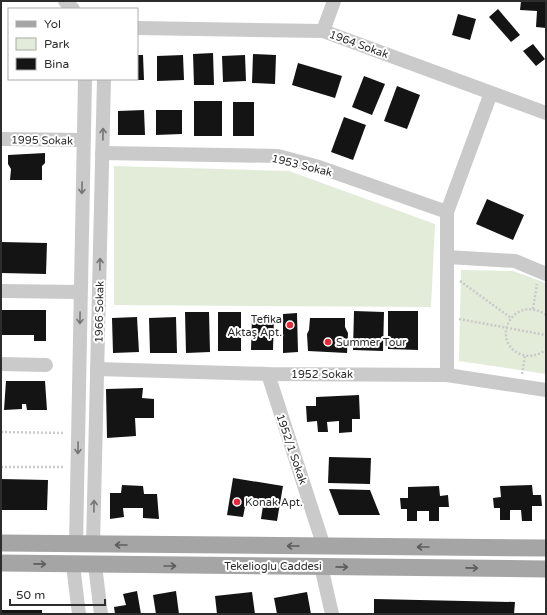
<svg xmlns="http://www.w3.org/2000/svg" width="547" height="615" viewBox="0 0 547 615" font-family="'Varela Round',sans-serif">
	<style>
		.green { fill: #e3ebd9 }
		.building { fill: #141414 }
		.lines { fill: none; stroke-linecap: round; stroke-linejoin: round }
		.path { stroke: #cacaca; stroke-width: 2.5; stroke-dasharray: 2 2; stroke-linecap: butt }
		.minor { stroke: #cacaca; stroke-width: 14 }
		.major { stroke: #a5a5a5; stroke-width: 17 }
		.oneway { stroke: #747474 }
		.oneway2 { stroke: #5d5d5d }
		.poi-dot { fill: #ec2738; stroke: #fff; stroke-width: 1.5 }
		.labels { text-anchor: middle; stroke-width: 4; stroke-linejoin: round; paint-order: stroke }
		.street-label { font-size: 11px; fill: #2d2d2d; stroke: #fff }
		.poi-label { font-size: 11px; fill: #2d2d2d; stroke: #fff; text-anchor: start }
	</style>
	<rect width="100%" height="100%" fill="#fff"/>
	<g class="green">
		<path d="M 114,166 L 289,171 L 435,224 L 431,307 L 114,305 Z"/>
		<path d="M 461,270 L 513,271 L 546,283 L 546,374 L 459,361 Z"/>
	</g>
	<g class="building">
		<path d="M 521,1 L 546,1 L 546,28 L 536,27 L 537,11 L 520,10 Z"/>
		<path d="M 498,9 L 520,35 L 511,42 L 489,17 Z"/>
		<path d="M 458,14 L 476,19 L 470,40 L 452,35 Z"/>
		<path d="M 533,44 L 545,59 L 536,66 L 523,51 Z"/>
		<path d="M 213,53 L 214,85 L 194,85 L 193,54 Z"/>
		<path d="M 253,54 L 276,55 L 275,84 L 252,83 Z"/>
		<path d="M 137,55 L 143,55 L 144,80 L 137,80 Z"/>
		<path d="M 183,55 L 184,80 L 157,81 L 157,56 Z"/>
		<path d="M 245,55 L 246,81 L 223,82 L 222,56 Z"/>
		<path d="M 298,63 L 342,76 L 335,98 L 292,85 Z"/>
		<path d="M 364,76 L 385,84 L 372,115 L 352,107 Z"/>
		<path d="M 397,86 L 420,95 L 407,129 L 384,121 Z"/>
		<rect x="194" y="101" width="28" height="35"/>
		<rect x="233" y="102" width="21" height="34"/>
		<path d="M 144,110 L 145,135 L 118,135 L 118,111 Z"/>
		<path d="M 156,110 L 182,110 L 182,134 L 156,135 Z"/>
		<path d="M 344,117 L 366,125 L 353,160 L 331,152 Z"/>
		<path d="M 45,153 L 45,163 L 42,166 L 42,180 L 10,180 L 11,169 L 8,164 L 8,155 Z"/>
		<path d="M 487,199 L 524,215 L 513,240 L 476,224 Z"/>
		<path d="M 1,242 L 47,243 L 46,274 L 1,273 Z"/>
		<path d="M 1,310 L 46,310 L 46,341 L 34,341 L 34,335 L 1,335 Z"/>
		<path d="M 354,311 L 384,312 L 383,351 L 353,350 Z"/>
		<path d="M 388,311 L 418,311 L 418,350 L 388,349 Z"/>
		<path d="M 185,312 L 209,312 L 210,352 L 186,353 Z"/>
		<rect x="218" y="312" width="23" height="39"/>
		<path d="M 297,313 L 298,352 L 283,353 L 283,314 Z"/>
		<path d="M 137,317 L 139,352 L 113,353 L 112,318 Z"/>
		<path d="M 176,317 L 177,353 L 150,353 L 149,318 Z"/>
		<path d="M 252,317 L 274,317 L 273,350 L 251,350 Z"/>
		<path d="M 310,318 L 345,318 L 345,327 L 348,333 L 347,353 L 308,351 L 307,334 L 309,330 Z"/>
		<path d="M 6,381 L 45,381 L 47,410 L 27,410 L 26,404 L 22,404 L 22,409 L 4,410 Z"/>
		<path d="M 143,388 L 142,398 L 154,399 L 154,418 L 135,418 L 136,436 L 107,438 L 106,389 Z"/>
		<path d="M 359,395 L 360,419 L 352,419 L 352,432 L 339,433 L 339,421 L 327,422 L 328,432 L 318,432 L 317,421 L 307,422 L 306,406 L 316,406 L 316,397 Z"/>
		<path d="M 329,457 L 371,458 L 370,484 L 328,483 Z"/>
		<path d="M 233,478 L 283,486 L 277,521 L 261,519 L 264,499 L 255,505 L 247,497 L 243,517 L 227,515 Z"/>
		<path d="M 1,479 L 48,480 L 47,510 L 1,510 Z"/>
		<path d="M 122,485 L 143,486 L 144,494 L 157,494 L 159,519 L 143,518 L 143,508 L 123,508 L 124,517 L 110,519 L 110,493 L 121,493 Z"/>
		<path d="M 532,485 L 533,495 L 541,495 L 542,506 L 532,506 L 532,521 L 522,521 L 521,510 L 510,510 L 510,520 L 500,520 L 500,508 L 494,508 L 493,498 L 501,497 L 500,486 Z"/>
		<path d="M 439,486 L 440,496 L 448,495 L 449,507 L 439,507 L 439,521 L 429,521 L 429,511 L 417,511 L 417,521 L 407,521 L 407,509 L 401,509 L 400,498 L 408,498 L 408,487 Z"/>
		<path d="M 329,489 L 370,490 L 380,515 L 339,515 Z"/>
		<path d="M 137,591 L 141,614 L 115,614 L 114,607 L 126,605 L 123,594 Z"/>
		<path d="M 176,591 L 179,614 L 156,614 L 153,595 Z"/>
		<path d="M 252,592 L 255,614 L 217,614 L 215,596 Z"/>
		<path d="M 307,592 L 311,614 L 277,614 L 274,598 Z"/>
		<path d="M 374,599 L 515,602 L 514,614 L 374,614 Z"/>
		<rect x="1" y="610" width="41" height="4"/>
	</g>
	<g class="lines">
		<g class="path">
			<path d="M 460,281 L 511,318"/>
			<path d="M 533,309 L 537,284"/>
			<path d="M 546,315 C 514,293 489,340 520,354 C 529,358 538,355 546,350"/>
			<path d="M 459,319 L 546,335"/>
			<path d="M 522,374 L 525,356"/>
			<path d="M 1,432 L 65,433"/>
			<path d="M 1,467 L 64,467"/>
		</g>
		<g class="minor">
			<path d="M 65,1 L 73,9"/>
			<path d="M 137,28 L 323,31 L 546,113"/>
			<path d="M 323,31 L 334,1"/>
			<path d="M 1,139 L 83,140"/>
			<path d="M 102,153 L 278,156 L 319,167 L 447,212"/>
			<path d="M 447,257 L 515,261 L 546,274"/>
			<path d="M 1,291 L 80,292"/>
			<path d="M 1,364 L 46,365"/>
			<path d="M 97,369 L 268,374 L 447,375 L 546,390"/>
			<path d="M 268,374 L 324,547"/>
			<path d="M 447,375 L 447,212 L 491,93"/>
			<path d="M 76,545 L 85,79"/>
			<path d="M 93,545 L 104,79"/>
			<path d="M 73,565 L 79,614"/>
			<path d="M 95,565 L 101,614"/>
			<path d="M 321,566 L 332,614"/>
		</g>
		<g class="major">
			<path d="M 1,543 L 546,548"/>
			<path d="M 1,563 L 546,569"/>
		</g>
	</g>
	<defs><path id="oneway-shaft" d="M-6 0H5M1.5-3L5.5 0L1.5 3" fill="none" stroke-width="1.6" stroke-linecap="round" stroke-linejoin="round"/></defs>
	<g class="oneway">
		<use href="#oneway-shaft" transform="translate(103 134) rotate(-89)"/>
		<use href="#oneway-shaft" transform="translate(82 188) rotate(91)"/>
		<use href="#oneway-shaft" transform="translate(100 264) rotate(-89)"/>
		<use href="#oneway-shaft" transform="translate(80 318) rotate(91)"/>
		<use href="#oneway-shaft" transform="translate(78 448) rotate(91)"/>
		<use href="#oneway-shaft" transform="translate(94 506) rotate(-89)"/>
	</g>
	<g class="oneway2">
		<use href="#oneway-shaft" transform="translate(121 545) rotate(-180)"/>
		<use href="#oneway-shaft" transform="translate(293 546) rotate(-180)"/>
		<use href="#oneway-shaft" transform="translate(423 547) rotate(-180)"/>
		<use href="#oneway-shaft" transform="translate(40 564) rotate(1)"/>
		<use href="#oneway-shaft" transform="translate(170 566)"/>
		<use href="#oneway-shaft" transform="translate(342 567) rotate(1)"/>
		<use href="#oneway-shaft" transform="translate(472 568) rotate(1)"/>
	</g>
	<g class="poi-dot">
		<circle cx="290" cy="325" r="4"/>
		<circle cx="328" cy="342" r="4"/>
		<circle cx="237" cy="502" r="4"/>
	</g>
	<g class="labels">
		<g class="street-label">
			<text transform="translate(359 44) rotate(20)" y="4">1964 Sokak</text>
			<text transform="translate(42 140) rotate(1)" y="4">1995 Sokak</text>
			<text transform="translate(302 165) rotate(14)" y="4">1953 Sokak</text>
			<text transform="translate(99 312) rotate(-89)" y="4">1966 Sokak</text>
			<text x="322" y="378">1952 Sokak</text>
			<text transform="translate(292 449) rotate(71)" y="4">1952/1 Sokak</text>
			<text x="273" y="570">Tekelioglu Caddesi</text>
		</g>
		<g class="poi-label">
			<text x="282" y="323" text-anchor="end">Tefika<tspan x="282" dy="13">Aktaş Apt.</tspan></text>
			<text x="336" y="346">Summer Tour</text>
			<text x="245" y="506">Konak Apt.</text>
		</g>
	</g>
	<rect width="547" height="615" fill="none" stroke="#2d2d2d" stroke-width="4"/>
	<rect x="8" y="8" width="130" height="72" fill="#ffffff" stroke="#ababab"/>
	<rect x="16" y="21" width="20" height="6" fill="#a5a5a5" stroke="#ababab"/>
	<text x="44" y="28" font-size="12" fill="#2d2d2d">Yol</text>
	<rect x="16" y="38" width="20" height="12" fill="#e3ebd9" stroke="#ababab"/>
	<text x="44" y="48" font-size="12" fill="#2d2d2d">Park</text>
	<rect x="16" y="58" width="20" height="12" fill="#141414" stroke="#ababab"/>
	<text x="44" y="68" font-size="12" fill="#2d2d2d">Bina</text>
	<path d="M10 599v6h95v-6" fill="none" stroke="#2d2d2d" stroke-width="2"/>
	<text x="16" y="599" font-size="12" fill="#2d2d2d" stroke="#ffffff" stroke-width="3" paint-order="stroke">50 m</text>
</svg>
